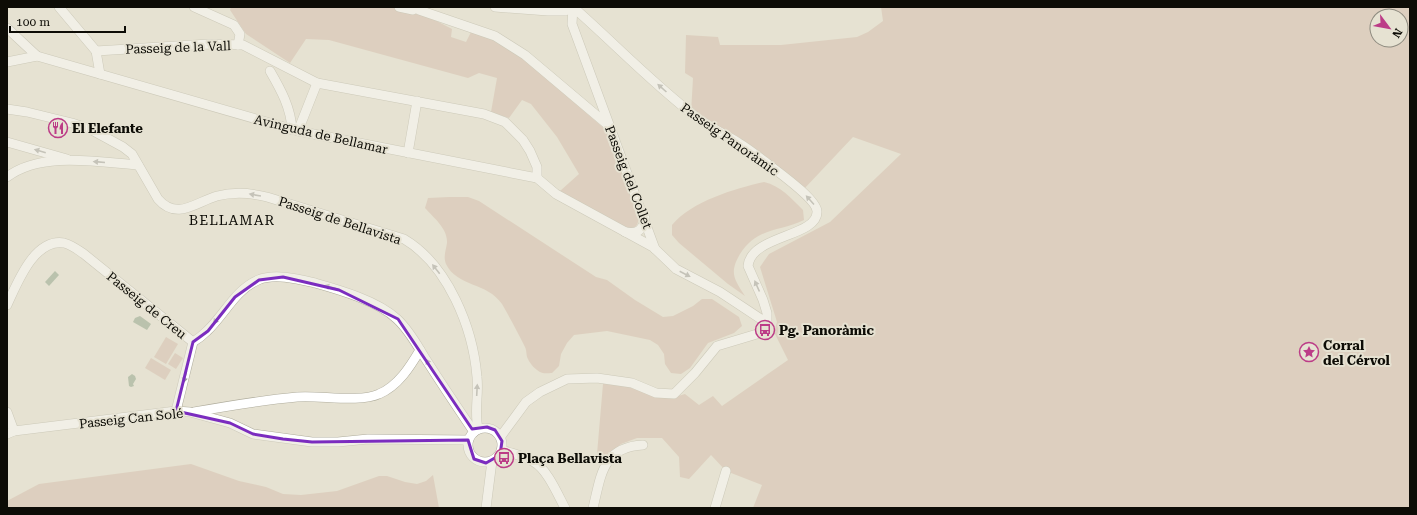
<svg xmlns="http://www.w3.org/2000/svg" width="1417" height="515" viewBox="0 0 1417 515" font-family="'Roboto Serif',serif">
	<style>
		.green { fill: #d3b9a8; fill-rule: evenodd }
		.water { fill: #869c81 }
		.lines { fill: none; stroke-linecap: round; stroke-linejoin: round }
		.minor-casing { stroke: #afac9c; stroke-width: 10 }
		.minor { stroke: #fff; stroke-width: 9 }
		.oneway { fill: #9e9e9b }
		.marked { fill: none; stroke: #7b2cbf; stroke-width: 3; stroke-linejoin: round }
		.labels { text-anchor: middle; stroke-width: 4; stroke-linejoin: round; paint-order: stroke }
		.street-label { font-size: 13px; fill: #0d0c06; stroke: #e6e2d2 }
		.poi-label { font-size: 13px; font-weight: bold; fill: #0d0c06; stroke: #e6e2d2; text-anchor: start }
		.neighbourhood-label { font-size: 14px; letter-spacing: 1px; fill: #0d0c06; stroke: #e6e2d2 }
	</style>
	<rect width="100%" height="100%" fill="#e6e2d2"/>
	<g class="green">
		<path d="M 231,7 L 414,7 L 425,15 L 452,29 L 451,37 L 466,42 L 471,32 L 493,38 L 525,60 L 606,130 L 639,219 L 637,225 L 633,229 L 628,229 L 560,191 L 579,174 L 557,137 L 531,104 L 522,100 L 509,118 L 491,112 L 497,78 L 479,73 L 468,78 L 329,40 L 306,39 L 290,63 L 246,34 L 230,10 Z"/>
		<path d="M 881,7 L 1410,7 L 1410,508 L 753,508 L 762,485 L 726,471 L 711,455 L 689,479 L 680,477 L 679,457 L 662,438 L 637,438 L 621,444 L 607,457 L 597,454 L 603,384 C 611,384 618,385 625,386 C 649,391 658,403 685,394 L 699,405 L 713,396 L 722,406 L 788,360 L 774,332 L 777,322 L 760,267 L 769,254 L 830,222 L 901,154 L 853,137 L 804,189 L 691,113 L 693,78 L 685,73 L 686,35 L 718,37 L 720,45 L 781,45 L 857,37 L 868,32 L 883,21 ZM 1377,16 L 1401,16 L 1401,40 L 1377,40 Z"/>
		<path d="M 764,182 C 781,186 791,198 803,210 L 804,220 C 779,232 757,227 740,254 C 729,273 734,279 745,296 L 728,284 L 679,243 L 672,235 L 672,225 C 692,201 734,189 764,182 Z"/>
		<path d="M 449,197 L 468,197 L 479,201 L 596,277 L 607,280 L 635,300 L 663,317 L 673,316 L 693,306 L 702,299 L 712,299 L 739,317 L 742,326 L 734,333 L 708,343 L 690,368 L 681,374 L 671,373 L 665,364 L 664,354 L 658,345 L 650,340 L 607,331 L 574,335 L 567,343 L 561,354 L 559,366 L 552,373 C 549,373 543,374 540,372 C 536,370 530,364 528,359 C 526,356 527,351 525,347 C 518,333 510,318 502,304 C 487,282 457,287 446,264 C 443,257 446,250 447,243 C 448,229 434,218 425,208 L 428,198 Z"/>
		<path d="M 166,337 L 178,344 L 166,364 L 154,357 Z"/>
		<path d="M 175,353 L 183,358 L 176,369 L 168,364 Z"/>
		<path d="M 151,358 L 171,370 L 165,380 L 145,368 Z"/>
		<path d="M 191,464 L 239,481 L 266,487 L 283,494 L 301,495 L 337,491 L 379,476 L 387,476 L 405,482 L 417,484 L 426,481 L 433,475 L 439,508 L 7,508 L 7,501 L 39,484 Z"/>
	</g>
	<g class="water">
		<path d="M 55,271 L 59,275 L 49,286 L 45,282 Z"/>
		<path d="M 140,316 L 151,324 L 147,330 L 133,322 L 135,318 Z"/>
		<path d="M 132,374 L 135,376 L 136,379 L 133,384 L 134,386 L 131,387 L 129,386 L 128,377 Z"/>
	</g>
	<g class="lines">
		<defs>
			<g id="minor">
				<path d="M 59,7 L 96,51 L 100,74"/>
				<path d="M 194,7 L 234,25 L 240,34 L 238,45"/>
				<path d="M 399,7 L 413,10"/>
				<path d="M 495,7 L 548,11 L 565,11 L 572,7"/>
				<path d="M 573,7 L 572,24 L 655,249"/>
				<path d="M 419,10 L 495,36 L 525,55 L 608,125"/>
				<path d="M 7,28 L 37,56"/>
				<path d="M 96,51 L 209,44 L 243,45 L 317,83 L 484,114 L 505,122 L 523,140 L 530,151 L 537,167 L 537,178"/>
				<path d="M 7,62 L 37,56 L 298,131 L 537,178 L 556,194 L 653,247 L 676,269 L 720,292 L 767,323"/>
				<path d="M 270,71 C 281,90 291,108 292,130"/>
				<path d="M 7,109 L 27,112 L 72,123 L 90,129 L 123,147 L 132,154 L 158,199 C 177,221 196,202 217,196 C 233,192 251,193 267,197 L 404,239 C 448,265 473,328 477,377 C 479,395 474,410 478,429"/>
				<path d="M 298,131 L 317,83"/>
				<path d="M 7,142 L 67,159"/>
				<path d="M 408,153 L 417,101"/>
				<path d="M 7,177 C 41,151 98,162 138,165"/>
				<path d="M 625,232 C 637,234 643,231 645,218"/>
				<path d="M 7,305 C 17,284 34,238 64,243 C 72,245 78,250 84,254 L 193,342"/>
				<path d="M 193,342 C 198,339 203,335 207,331 C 225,314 235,290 258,280 C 275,273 298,279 315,283 C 340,290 378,301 397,319 C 409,330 417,345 425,358 C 441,383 457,407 474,432"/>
				<path d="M 176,411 L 193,342"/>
				<path d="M 7,412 L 14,431"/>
				<path d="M 194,412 C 228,406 262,400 297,397 C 320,395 359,403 379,394 C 398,386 410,367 420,350"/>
				<circle cx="485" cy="445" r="17"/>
				<path d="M 7,434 L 14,431 L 176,411 L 190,412 L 230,423 L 253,434 L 312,442 L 338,442 L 368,439 L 468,440"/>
				<path d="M 501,436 L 526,402 L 540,392 L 567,379 L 597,378 L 632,383 L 656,393 L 674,394 L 695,373 L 717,346 L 757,334 L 767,323 L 767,313 L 763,300 L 748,266 C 751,235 817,237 817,212 C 818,200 778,172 768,164 C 759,157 749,149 739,143 C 725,134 708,127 695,116 C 652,83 614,43 573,7"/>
				<path d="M 502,450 C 513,454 525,456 534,462 C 547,469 558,495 565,508"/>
				<path d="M 486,508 L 492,461"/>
				<path d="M 593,508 C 601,476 602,447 643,445"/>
				<path d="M 715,508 L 726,471"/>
			</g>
		</defs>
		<use href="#minor" class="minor-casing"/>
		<use href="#minor" class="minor"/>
	</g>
	<defs><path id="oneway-solid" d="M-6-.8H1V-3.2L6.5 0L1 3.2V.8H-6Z"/></defs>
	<g class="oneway">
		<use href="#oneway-solid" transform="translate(662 88) rotate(-138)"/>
		<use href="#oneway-solid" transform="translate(40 151) rotate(-164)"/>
		<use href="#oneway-solid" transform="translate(99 162) rotate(-175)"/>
		<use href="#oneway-solid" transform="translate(255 195) rotate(-170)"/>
		<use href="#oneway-solid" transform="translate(810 200) rotate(-132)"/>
		<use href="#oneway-solid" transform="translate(436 269) rotate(-128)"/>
		<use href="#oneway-solid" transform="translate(685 274) rotate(27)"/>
		<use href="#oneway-solid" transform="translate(757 286) rotate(-114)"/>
		<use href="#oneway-solid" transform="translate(330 287) rotate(-165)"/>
		<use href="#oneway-solid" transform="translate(217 319) rotate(129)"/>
		<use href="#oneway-solid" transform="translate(429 364) rotate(-123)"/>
		<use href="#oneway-solid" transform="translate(185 377) rotate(104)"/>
		<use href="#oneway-solid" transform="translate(477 390) rotate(-87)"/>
	</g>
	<path d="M0 0H1417V515H0ZM 283,277 L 339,290 L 398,319 L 472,429 L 487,427 L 495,430 L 502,441 L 500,455 L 486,463 L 474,459 L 468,440 L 312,442 L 283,439 L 253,434 L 230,423 L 176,411 L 193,342 L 208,331 L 235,297 L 259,280 Z" fill="#e6e2d2" fill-opacity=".55" fill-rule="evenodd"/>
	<path class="marked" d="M 283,277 L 339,290 L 398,319 L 472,429 L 487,427 L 495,430 L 502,441 L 500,455 L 486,463 L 474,459 L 468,440 L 312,442 L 283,439 L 253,434 L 230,423 L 176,411 L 193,342 L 208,331 L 235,297 L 259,280 Z"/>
	<defs>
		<symbol id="restaurant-ring" viewBox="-11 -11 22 22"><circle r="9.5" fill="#e6e2d2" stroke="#bc3c87" stroke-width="1.5"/><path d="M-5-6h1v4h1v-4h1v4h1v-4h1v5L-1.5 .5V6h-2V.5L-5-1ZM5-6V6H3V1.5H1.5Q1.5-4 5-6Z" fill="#bc3c87"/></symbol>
		<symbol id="bus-ring" viewBox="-11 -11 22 22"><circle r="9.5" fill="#e6e2d2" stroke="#bc3c87" stroke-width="1.5"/><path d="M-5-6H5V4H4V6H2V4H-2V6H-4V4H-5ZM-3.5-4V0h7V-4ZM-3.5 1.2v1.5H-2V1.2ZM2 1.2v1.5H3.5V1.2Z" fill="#bc3c87"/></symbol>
		<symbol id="sight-ring" viewBox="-11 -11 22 22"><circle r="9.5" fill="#e6e2d2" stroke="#bc3c87" stroke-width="1.5"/><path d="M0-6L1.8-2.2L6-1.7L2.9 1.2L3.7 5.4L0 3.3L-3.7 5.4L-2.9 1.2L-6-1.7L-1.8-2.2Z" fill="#bc3c87"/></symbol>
	</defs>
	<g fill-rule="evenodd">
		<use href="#restaurant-ring" x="47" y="117" width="22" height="22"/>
		<use href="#bus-ring" x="754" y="319" width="22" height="22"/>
		<use href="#sight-ring" x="1298" y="341" width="22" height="22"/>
		<use href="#bus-ring" x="493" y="447" width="22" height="22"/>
	</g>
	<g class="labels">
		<g class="street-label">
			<text transform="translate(178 47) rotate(-2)" y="5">Passeig de la Vall</text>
			<text transform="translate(321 134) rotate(13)" y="5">Avinguda de Bellamar</text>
			<text transform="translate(730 139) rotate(35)" y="5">Passeig Panoràmic</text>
			<text transform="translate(629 177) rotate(69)" y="5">Passeig del Collet</text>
			<text transform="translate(340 220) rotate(18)" y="5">Passeig de Bellavista</text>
			<text transform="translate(147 305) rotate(39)" y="5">Passeig de Creu</text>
			<text transform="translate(131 418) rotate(-6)" y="5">Passeig Can Solé</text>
		</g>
		<g class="poi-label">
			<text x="72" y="133">El Elefante</text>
			<text x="779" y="335">Pg. Panoràmic</text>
			<text x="1323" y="350">Corral<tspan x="1323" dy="15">del Cérvol</tspan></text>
			<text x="518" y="463">Plaça Bellavista</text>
		</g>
		<g class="neighbourhood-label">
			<text x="232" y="225">BELLAMAR</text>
		</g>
	</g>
	<rect width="1417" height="515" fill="none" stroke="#0d0c06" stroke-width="16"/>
	<g transform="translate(1389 28) rotate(122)"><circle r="19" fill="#e6e2d2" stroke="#8f8c80"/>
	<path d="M0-3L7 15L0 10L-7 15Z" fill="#bc3c87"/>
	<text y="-6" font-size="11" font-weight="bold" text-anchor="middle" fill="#0d0c06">N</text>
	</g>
	<path d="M10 26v6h115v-6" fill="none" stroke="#0d0c06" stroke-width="2"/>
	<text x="16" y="26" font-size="12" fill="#0d0c06" stroke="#e6e2d2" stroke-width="3" paint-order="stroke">100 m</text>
</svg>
